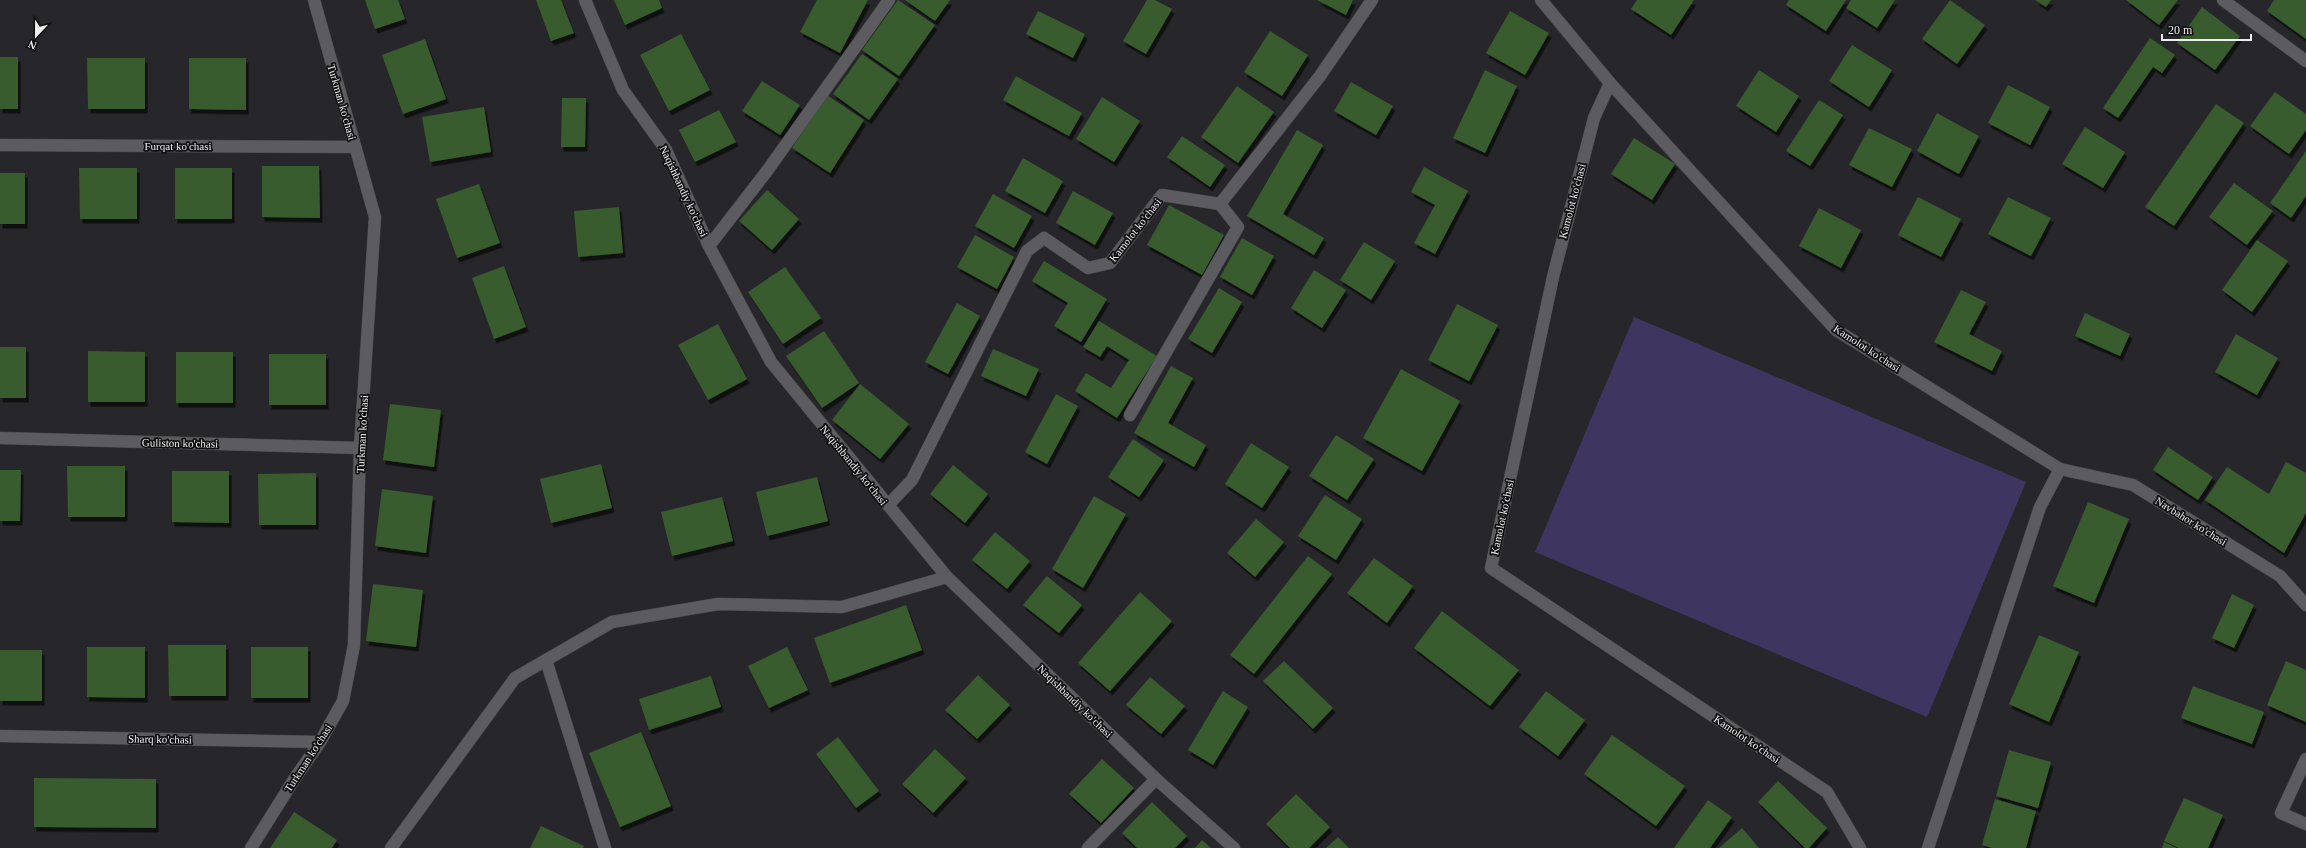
<svg xmlns="http://www.w3.org/2000/svg" width="2306" height="848" viewBox="0 0 2306 848" font-family="Georgia,serif">
	<style>
		.green { fill: #3e3660 }
		.building { fill: #375b2e; filter: url(#shadow) }
		.lines { fill: none; stroke-linecap: round; stroke-linejoin: round }
		.minor-casing { stroke: #464649; stroke-width: 13 }
		.minor { stroke: #5b5b60; stroke-width: 12 }
		.labels { text-anchor: middle; stroke-width: 3.5; stroke-linejoin: round; paint-order: stroke }
		.street-label { font-size: 11px; fill: #efeff1; stroke: #101012 }
	</style>
	<defs>
		<filter id="shadow"><feDropShadow dx="2.5" dy="4.5" stdDeviation="0" flood-color="#0009"/></filter>
	</defs>
	<rect width="100%" height="100%" fill="#27272b"/>
	<path class="green" d="M 1634,317 L 2026,482 L 1927,717 L 1535,552 Z"/>
	<g class="building">
		<path d="M 365,0 L 398,0 L 405,19 L 375,29 Z"/>
		<path d="M 536,0 L 561,0 L 574,33 L 551,41 Z"/>
		<path d="M 614,0 L 659,0 L 662,8 L 625,25 Z"/>
		<path d="M 817,0 L 868,0 L 840,53 L 800,32 Z"/>
		<path d="M 898,0 L 935,25 L 899,76 L 862,50 Z"/>
		<path d="M 905,0 L 950,0 L 935,21 Z"/>
		<path d="M 1147,0 L 1155,0 L 1172,9 L 1146,54 L 1123,41 Z"/>
		<path d="M 1317,0 L 1353,0 L 1346,15 Z"/>
		<path d="M 1637,0 L 1694,0 L 1671,35 L 1631,9 Z"/>
		<path d="M 1789,0 L 1846,0 L 1826,31 L 1786,5 Z"/>
		<path d="M 1851,0 L 1895,0 L 1877,28 L 1846,8 Z"/>
		<path d="M 1950,0 L 1985,25 L 1957,64 L 1922,39 Z"/>
		<path d="M 2035,0 L 2051,0 L 2046,7 Z"/>
		<path d="M 2126,0 L 2178,0 L 2159,25 Z"/>
		<path d="M 2274,0 L 2306,0 L 2306,39 L 2267,11 Z"/>
		<path d="M 2202,7 L 2240,36 L 2215,70 L 2177,43 Z"/>
		<path d="M 1038,11 L 1085,34 L 1073,58 L 1026,34 Z"/>
		<path d="M 1510,11 L 1549,33 L 1525,75 L 1486,53 Z"/>
		<path d="M 1270,31 L 1308,55 L 1282,96 L 1244,72 Z"/>
		<path d="M 681,34 L 710,90 L 669,111 L 640,55 Z"/>
		<path d="M 2150,38 L 2175,55 L 2162,73 L 2153,67 L 2118,118 L 2103,108 Z"/>
		<path d="M 425,39 L 446,99 L 403,114 L 382,55 Z"/>
		<path d="M 1852,45 L 1892,70 L 1869,107 L 1829,81 Z"/>
		<path d="M 862,54 L 898,79 L 869,120 L 833,94 Z"/>
		<rect x="0" y="57" width="18" height="52"/>
		<path d="M 87,58 L 145,58 L 145,109 L 88,109 Z"/>
		<path d="M 189,58 L 246,58 L 246,110 L 189,109 Z"/>
		<path d="M 1485,70 L 1517,86 L 1485,153 L 1453,138 Z"/>
		<path d="M 1759,70 L 1799,96 L 1776,132 L 1736,106 Z"/>
		<path d="M 1016,76 L 1082,113 L 1069,136 L 1003,100 Z"/>
		<path d="M 762,81 L 800,105 L 780,135 L 742,111 Z"/>
		<path d="M 1351,82 L 1393,106 L 1376,135 L 1334,111 Z"/>
		<path d="M 2008,85 L 2050,107 L 2030,145 L 1988,123 Z"/>
		<path d="M 1237,86 L 1274,112 L 1238,163 L 1201,137 Z"/>
		<path d="M 2275,92 L 2306,114 L 2306,130 L 2289,154 L 2250,126 Z"/>
		<path d="M 827,95 L 864,120 L 830,173 L 792,148 Z"/>
		<path d="M 1102,97 L 1140,121 L 1114,162 L 1076,139 Z"/>
		<path d="M 562,98 L 586,98 L 585,147 L 561,147 Z"/>
		<path d="M 1819,100 L 1843,115 L 1810,166 L 1786,151 Z"/>
		<path d="M 2216,104 L 2244,123 L 2174,226 L 2145,207 Z"/>
		<path d="M 484,107 L 491,152 L 430,162 L 422,117 Z"/>
		<path d="M 719,110 L 736,142 L 695,162 L 679,130 Z"/>
		<path d="M 1937,113 L 1979,136 L 1959,174 L 1917,151 Z"/>
		<path d="M 2085,127 L 2125,152 L 2103,188 L 2062,164 Z"/>
		<path d="M 1869,128 L 1912,149 L 1892,187 L 1849,165 Z"/>
		<path d="M 1297,130 L 1323,145 L 1283,214 L 1324,238 L 1314,255 L 1247,216 Z"/>
		<path d="M 1182,136 L 1225,165 L 1210,187 L 1167,157 Z"/>
		<path d="M 1634,138 L 1675,164 L 1652,200 L 1611,174 Z"/>
		<path d="M 2306,151 L 2306,196 L 2291,218 L 2270,203 Z"/>
		<path d="M 1023,158 L 1063,181 L 1045,213 L 1005,191 Z"/>
		<path d="M 262,166 L 319,166 L 320,218 L 262,217 Z"/>
		<path d="M 1424,167 L 1468,191 L 1435,254 L 1414,243 L 1435,205 L 1411,192 Z"/>
		<path d="M 79,168 L 137,168 L 137,219 L 80,219 Z"/>
		<rect x="175" y="168" width="57" height="51"/>
		<rect x="0" y="173" width="25" height="51"/>
		<path d="M 2234,183 L 2273,211 L 2247,245 L 2209,217 Z"/>
		<path d="M 479,184 L 500,243 L 457,258 L 436,199 Z"/>
		<path d="M 767,190 L 799,219 L 772,250 L 739,221 Z"/>
		<path d="M 1073,191 L 1113,213 L 1095,245 L 1056,223 Z"/>
		<path d="M 993,194 L 1032,216 L 1014,248 L 975,226 Z"/>
		<path d="M 1918,197 L 1961,219 L 1941,257 L 1898,235 Z"/>
		<path d="M 2008,197 L 2051,218 L 2031,256 L 1988,234 Z"/>
		<path d="M 1169,205 L 1224,235 L 1202,275 L 1147,245 Z"/>
		<path d="M 619,207 L 623,253 L 578,257 L 574,211 Z"/>
		<path d="M 1819,208 L 1861,230 L 1841,268 L 1799,246 Z"/>
		<path d="M 975,235 L 1014,257 L 997,289 L 957,267 Z"/>
		<path d="M 1242,238 L 1274,256 L 1252,295 L 1220,277 Z"/>
		<path d="M 2257,240 L 2288,261 L 2252,312 L 2222,290 Z"/>
		<path d="M 1364,242 L 1395,261 L 1371,300 L 1340,280 Z"/>
		<path d="M 1044,261 L 1107,299 L 1081,342 L 1054,326 L 1068,303 L 1032,281 Z"/>
		<path d="M 504,266 L 526,327 L 494,339 L 472,278 Z"/>
		<path d="M 785,267 L 821,318 L 783,344 L 748,292 Z"/>
		<path d="M 1314,270 L 1346,290 L 1322,328 L 1291,308 Z"/>
		<path d="M 1219,288 L 1242,302 L 1212,353 L 1188,339 Z"/>
		<path d="M 1961,290 L 1986,302 L 1969,334 L 2002,351 L 1992,371 L 1934,342 Z"/>
		<path d="M 957,303 L 980,316 L 948,374 L 925,362 Z"/>
		<path d="M 1457,304 L 1498,325 L 1469,381 L 1428,360 Z"/>
		<path d="M 2085,313 L 2130,334 L 2120,356 L 2075,336 Z"/>
		<path d="M 1099,321 L 1157,356 L 1117,418 L 1075,391 L 1086,373 L 1111,388 L 1129,360 L 1107,346 L 1100,357 L 1083,347 Z"/>
		<path d="M 718,324 L 747,379 L 708,400 L 678,345 Z"/>
		<path d="M 824,331 L 859,383 L 822,408 L 786,356 Z"/>
		<path d="M 2236,334 L 2278,358 L 2257,395 L 2215,372 Z"/>
		<rect x="0" y="347" width="26" height="51"/>
		<path d="M 993,349 L 1039,369 L 1026,396 L 981,376 Z"/>
		<path d="M 88,351 L 145,352 L 145,402 L 88,402 Z"/>
		<rect x="176" y="352" width="57" height="51"/>
		<rect x="269" y="354" width="57" height="51"/>
		<path d="M 1171,366 L 1193,378 L 1168,423 L 1206,445 L 1194,467 L 1134,433 Z"/>
		<path d="M 1401,369 L 1460,401 L 1422,471 L 1363,438 Z"/>
		<path d="M 860,384 L 909,424 L 880,459 L 832,420 Z"/>
		<path d="M 1056,394 L 1078,406 L 1047,464 L 1025,452 Z"/>
		<path d="M 390,404 L 441,410 L 434,467 L 383,460 Z"/>
		<path d="M 1336,435 L 1374,459 L 1347,500 L 1309,476 Z"/>
		<path d="M 1133,439 L 1164,460 L 1139,497 L 1108,477 Z"/>
		<path d="M 1251,443 L 1289,467 L 1262,508 L 1225,484 Z"/>
		<path d="M 2168,447 L 2213,477 L 2198,500 L 2153,470 Z"/>
		<path d="M 2286,462 L 2306,473 L 2306,513 L 2284,553 L 2205,500 L 2227,467 L 2269,494 Z"/>
		<path d="M 601,464 L 612,508 L 551,523 L 540,479 Z"/>
		<path d="M 953,465 L 988,494 L 965,523 L 930,494 Z"/>
		<path d="M 67,466 L 125,466 L 125,517 L 68,517 Z"/>
		<path d="M 0,470 L 21,470 L 20,521 L 0,521 Z"/>
		<path d="M 172,471 L 229,471 L 229,523 L 172,522 Z"/>
		<path d="M 316,473 L 316,525 L 259,525 L 258,474 Z"/>
		<path d="M 817,477 L 828,521 L 767,536 L 756,492 Z"/>
		<path d="M 382,489 L 433,496 L 426,553 L 375,546 Z"/>
		<path d="M 1325,495 L 1362,519 L 1336,560 L 1298,536 Z"/>
		<path d="M 1094,496 L 1126,514 L 1083,588 L 1052,569 Z"/>
		<path d="M 722,497 L 733,541 L 672,556 L 661,512 Z"/>
		<path d="M 2088,502 L 2129,519 L 2094,603 L 2053,586 Z"/>
		<path d="M 1256,519 L 1284,542 L 1255,577 L 1227,553 Z"/>
		<path d="M 995,532 L 1030,561 L 1007,589 L 972,560 Z"/>
		<path d="M 1308,556 L 1332,574 L 1254,674 L 1230,655 Z"/>
		<path d="M 1374,558 L 1413,586 L 1387,623 L 1347,593 Z"/>
		<path d="M 1047,576 L 1082,605 L 1059,633 L 1023,605 Z"/>
		<path d="M 373,584 L 423,590 L 416,647 L 366,641 Z"/>
		<path d="M 1140,592 L 1172,621 L 1110,691 L 1078,663 Z"/>
		<path d="M 2232,594 L 2254,605 L 2234,648 L 2212,638 Z"/>
		<path d="M 906,605 L 922,650 L 830,683 L 814,638 Z"/>
		<path d="M 1442,611 L 1519,670 L 1490,706 L 1414,648 Z"/>
		<path d="M 2039,635 L 2079,652 L 2049,722 L 2009,704 Z"/>
		<path d="M 168,645 L 226,645 L 226,696 L 169,696 Z"/>
		<path d="M 87,647 L 145,647 L 145,698 L 87,697 Z"/>
		<rect x="251" y="647" width="57" height="51"/>
		<path d="M 787,647 L 808,690 L 769,708 L 748,666 Z"/>
		<rect x="0" y="650" width="42" height="51"/>
		<path d="M 1284,661 L 1333,708 L 1313,729 L 1263,681 Z"/>
		<path d="M 2286,661 L 2306,670 L 2306,722 L 2267,705 Z"/>
		<path d="M 978,675 L 1010,705 L 977,739 L 945,710 Z"/>
		<path d="M 711,676 L 721,707 L 649,730 L 639,699 Z"/>
		<path d="M 1150,677 L 1185,706 L 1161,734 L 1126,705 Z"/>
		<path d="M 2193,686 L 2264,712 L 2252,744 L 2181,718 Z"/>
		<path d="M 1223,691 L 1248,707 L 1213,765 L 1188,750 Z"/>
		<path d="M 1546,691 L 1585,720 L 1558,756 L 1519,727 Z"/>
		<path d="M 641,732 L 671,806 L 620,827 L 589,753 Z"/>
		<path d="M 1612,735 L 1685,786 L 1656,826 L 1584,774 Z"/>
		<path d="M 838,737 L 879,791 L 856,808 L 816,754 Z"/>
		<path d="M 935,749 L 966,778 L 933,813 L 902,784 Z"/>
		<path d="M 2009,750 L 2051,762 L 2038,808 L 1996,796 Z"/>
		<path d="M 1102,759 L 1134,788 L 1101,823 L 1069,794 Z"/>
		<path d="M 34,778 L 156,779 L 156,828 L 34,827 Z"/>
		<path d="M 1778,781 L 1827,828 L 1809,848 L 1805,848 L 1758,802 Z"/>
		<path d="M 1296,794 L 1330,827 L 1309,848 L 1290,848 L 1266,824 Z"/>
		<path d="M 2184,798 L 2223,815 L 2208,848 L 2179,848 L 2164,841 Z"/>
		<path d="M 1995,799 L 2036,811 L 2026,848 L 1992,848 L 1982,845 Z"/>
		<path d="M 1708,800 L 1732,817 L 1710,848 L 1674,848 Z"/>
		<path d="M 1152,802 L 1187,836 L 1175,848 L 1137,848 L 1122,833 Z"/>
		<path d="M 294,812 L 337,840 L 332,848 L 270,848 Z"/>
		<path d="M 541,826 L 584,846 L 583,848 L 530,848 Z"/>
		<path d="M 1742,828 L 1759,848 L 1719,848 Z"/>
		<path d="M 1338,837 L 1349,848 L 1326,848 Z"/>
		<path d="M 1202,840 L 1211,848 L 1195,848 Z"/>
		<path d="M 2164,842 L 2177,848 L 2162,848 Z"/>
	</g>
	<g class="lines">
		<defs>
			<g id="minor">
				<path d="M 585,0 L 623,90 L 666,150 L 709,246 L 771,362 L 947,577 L 1156,779 L 1234,848"/>
				<path d="M 1541,0 L 1610,83 L 1836,330 L 2060,469 L 2133,485 L 2280,576 L 2306,605"/>
				<path d="M 2223,0 L 2306,61"/>
				<path d="M 1610,83 L 1594,118 L 1553,277 L 1491,568 L 1827,792 L 1860,848"/>
				<path d="M 0,145 L 355,147"/>
				<path d="M 709,246 L 767,171 L 889,0"/>
				<path d="M 1130,415 L 1238,227 L 1220,204"/>
				<path d="M 0,438 L 360,448"/>
				<path d="M 888,505 L 912,480 L 1027,251 L 1044,238 L 1088,268 L 1110,263 L 1162,195 L 1220,204 L 1320,76 L 1372,0"/>
				<path d="M 546,660 L 605,848"/>
				<path d="M 0,736 L 320,742"/>
				<path d="M 2306,759 L 2281,813 L 2306,824"/>
				<path d="M 251,848 L 295,778 L 320,742 L 343,701 L 354,645 L 360,448 L 375,217 L 314,0"/>
				<path d="M 391,848 L 515,678 L 612,622 L 718,604 L 842,607 L 947,577"/>
				<path d="M 1088,848 L 1156,779"/>
				<path d="M 1928,848 L 2040,507 L 2060,469"/>
			</g>
		</defs>
		<use href="#minor" class="minor-casing"/>
		<use href="#minor" class="minor"/>
	</g>
	<g class="labels">
		<g class="street-label">
			<text transform="translate(342 102) rotate(74)" y="4">Turkman ko'chasi</text>
			<text x="178" y="150">Furqat ko'chasi</text>
			<text transform="translate(684 191) rotate(65)" y="4">Naqishbandiy ko'chasi</text>
			<text transform="translate(1572 201) rotate(-75)" y="4">Kamolot ko'chasi</text>
			<text transform="translate(1135 230) rotate(-52)" y="4">Kamolot ko'chasi</text>
			<text transform="translate(1867 348) rotate(33)" y="4">Kamolot ko'chasi</text>
			<text transform="translate(362 434) rotate(-87)" y="4">Turkman ko'chasi</text>
			<text transform="translate(180 443) rotate(1)" y="4">Guliston ko'chasi</text>
			<text transform="translate(854 465) rotate(51)" y="4">Naqishbandiy ko'chasi</text>
			<text transform="translate(1502 517) rotate(-78)" y="4">Kamolot ko'chasi</text>
			<text transform="translate(2191 521) rotate(32)" y="4">Navbahor ko'chasi</text>
			<text transform="translate(1075 701) rotate(44)" y="4">Naqishbandiy ko'chasi</text>
			<text transform="translate(160 739) rotate(1)" y="4">Sharq ko'chasi</text>
			<text transform="translate(1747 739) rotate(34)" y="4">Kamolot ko'chasi</text>
			<text transform="translate(308 758) rotate(-57)" y="4">Turkman ko'chasi</text>
		</g>
	</g>
	<g transform="translate(36 36) rotate(202)" stroke="#101012" stroke-width="3" paint-order="stroke">
	<path d="M0-3L7 15L0 10L-7 15Z" fill="#efeff1"/>
	<text y="-6" font-size="11" font-weight="bold" text-anchor="middle" fill="#efeff1">N</text>
	</g>
	<path d="M2162 34v6h89v-6" fill="none" stroke="#efeff1" stroke-width="2"/>
	<text x="2168" y="34" font-size="12" fill="#efeff1" stroke="#101012" stroke-width="3" paint-order="stroke">20 m</text>
</svg>
